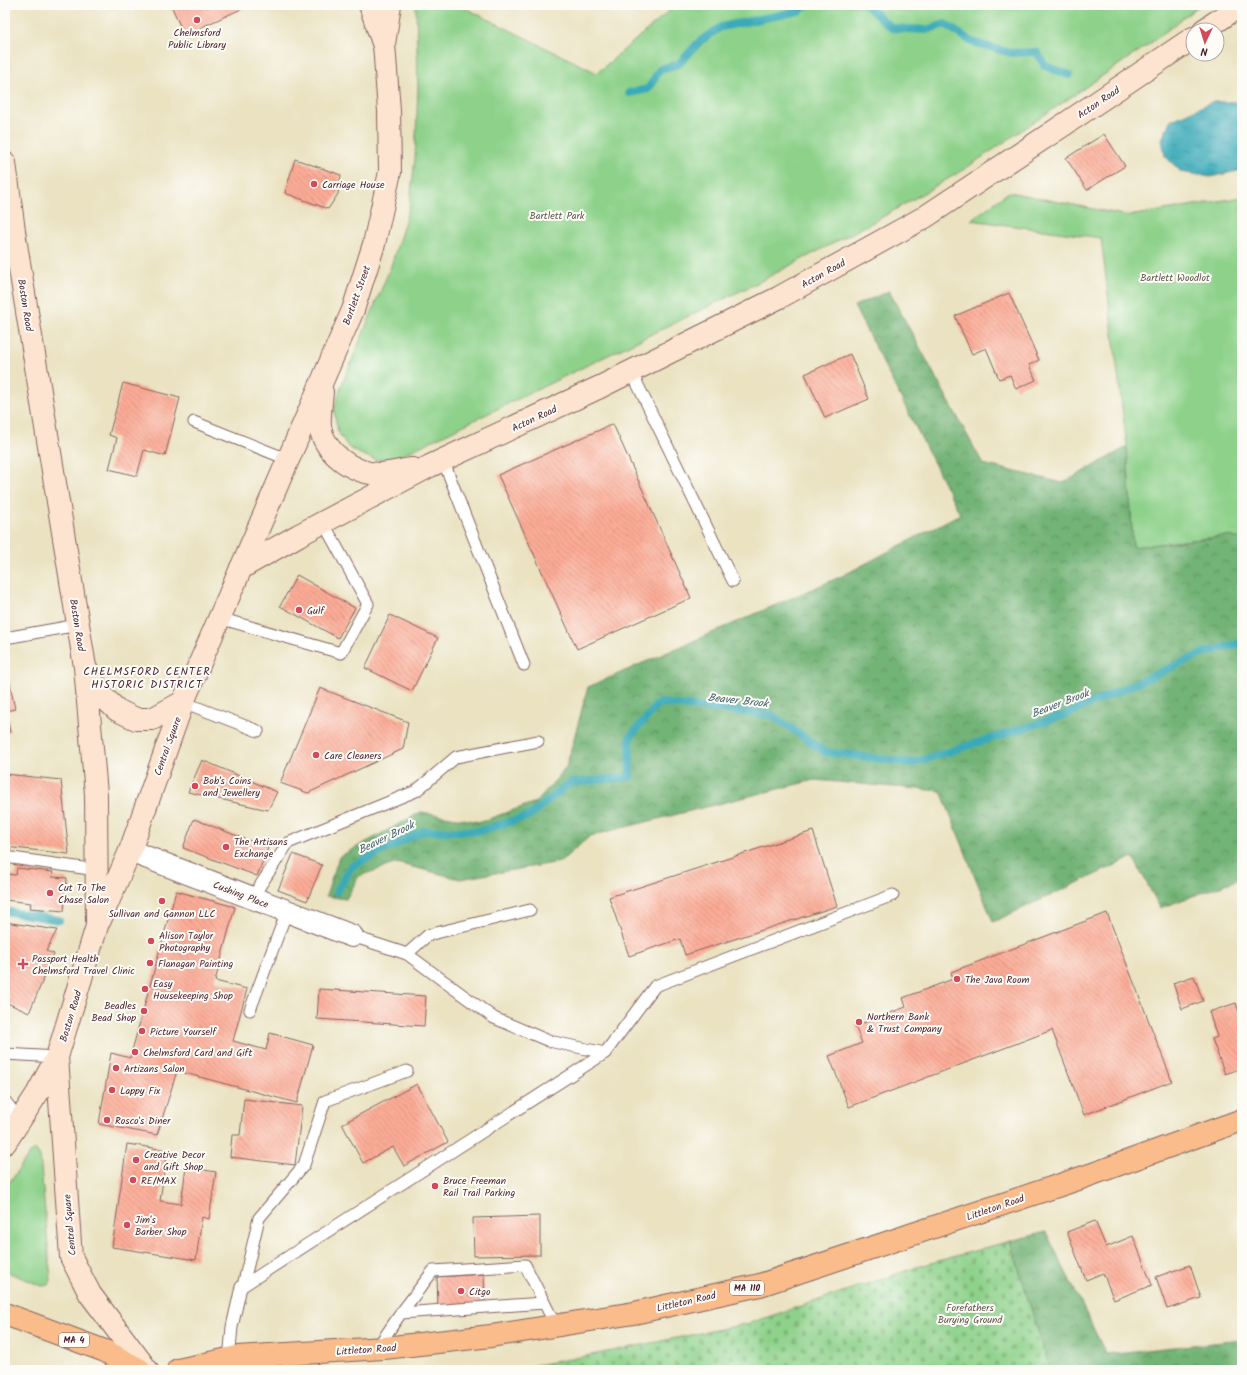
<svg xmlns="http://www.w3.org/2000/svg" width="1247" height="1375" viewBox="0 0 1247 1375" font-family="Kalam,sans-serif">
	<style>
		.green { fill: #8dd18a; stroke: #6c785a }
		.forest { fill: url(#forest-crowns); stroke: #5e6950 }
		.cemetery { fill: url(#cemetery-stones); stroke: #6c785a }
		.water { fill: url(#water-ripples); stroke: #426472 }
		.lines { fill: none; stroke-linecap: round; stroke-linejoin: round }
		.stream { stroke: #3baab8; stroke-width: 8 }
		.building { fill: url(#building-back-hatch) }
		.lane-casing { stroke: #826360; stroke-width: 13 }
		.street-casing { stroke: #826360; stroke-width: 24 }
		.secondary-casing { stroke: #826360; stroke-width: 24 }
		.primary-casing { stroke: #826360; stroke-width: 24 }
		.lane { stroke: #fff; stroke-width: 11 }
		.street { stroke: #fff; stroke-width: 22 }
		.secondary { stroke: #fde4d0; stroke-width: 22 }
		.primary { stroke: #f9bc8a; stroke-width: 22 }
		.poi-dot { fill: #d1495b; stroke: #fdfcf7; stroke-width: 1.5 }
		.labels { text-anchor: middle; stroke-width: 4; stroke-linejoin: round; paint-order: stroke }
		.shield { fill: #fdfcf7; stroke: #806168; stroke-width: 1 }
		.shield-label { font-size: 9px; font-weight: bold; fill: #4a1f2b }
		.poi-label { font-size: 10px; fill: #4a1f2b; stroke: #fdfcf7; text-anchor: start }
		.street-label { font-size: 10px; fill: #4a1f2b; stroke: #fdfcf7 }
		.park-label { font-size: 10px; fill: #5e5448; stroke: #fdfcf7 }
		.neighbourhood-label { font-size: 11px; letter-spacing: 1px; fill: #4a1f2b; stroke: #fdfcf7 }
		.water-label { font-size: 11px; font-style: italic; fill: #435e6a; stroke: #fdfcf7 }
	</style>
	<defs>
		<pattern id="forest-crowns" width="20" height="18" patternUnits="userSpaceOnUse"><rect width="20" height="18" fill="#72b376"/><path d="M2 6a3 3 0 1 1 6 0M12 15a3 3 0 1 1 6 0" fill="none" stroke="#609161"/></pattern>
		<pattern id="cemetery-stones" width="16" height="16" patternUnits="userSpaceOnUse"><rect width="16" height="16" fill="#8dd18a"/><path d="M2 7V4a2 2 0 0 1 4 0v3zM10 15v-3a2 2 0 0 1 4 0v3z" fill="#7bb377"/></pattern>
		<pattern id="water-ripples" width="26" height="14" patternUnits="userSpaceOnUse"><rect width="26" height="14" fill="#3baab8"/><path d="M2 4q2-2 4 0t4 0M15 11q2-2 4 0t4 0" fill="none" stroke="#348a96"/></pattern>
		<pattern id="building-back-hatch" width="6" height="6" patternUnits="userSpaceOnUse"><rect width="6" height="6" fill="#fcac96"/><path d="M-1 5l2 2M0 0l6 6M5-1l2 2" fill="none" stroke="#ce8b7b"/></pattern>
	</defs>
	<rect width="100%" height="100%" fill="#fdfcf7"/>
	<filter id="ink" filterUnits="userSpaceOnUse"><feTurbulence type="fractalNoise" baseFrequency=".025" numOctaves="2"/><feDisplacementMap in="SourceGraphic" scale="8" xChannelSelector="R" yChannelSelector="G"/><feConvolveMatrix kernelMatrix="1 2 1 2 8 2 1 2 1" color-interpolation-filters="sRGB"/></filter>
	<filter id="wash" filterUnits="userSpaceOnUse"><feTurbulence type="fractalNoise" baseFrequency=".012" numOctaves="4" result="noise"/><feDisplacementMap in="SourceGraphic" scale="16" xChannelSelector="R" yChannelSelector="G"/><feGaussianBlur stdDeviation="0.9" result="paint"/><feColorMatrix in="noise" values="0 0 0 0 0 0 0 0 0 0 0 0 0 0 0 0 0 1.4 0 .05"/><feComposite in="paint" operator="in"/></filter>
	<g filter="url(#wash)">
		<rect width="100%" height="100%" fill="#eae2c1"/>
		<g class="green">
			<path d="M 416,5 L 459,5 L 597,73 L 676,5 L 1200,5 L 1148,45 L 963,170 L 879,219 L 755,284 L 394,459 L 376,460 L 361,454 L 348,447 L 338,432 L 334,410 L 340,389 L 391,266 L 409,208 L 415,159 L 418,90 Z"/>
			<path d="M 1009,192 L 1129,216 L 1242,197 L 1242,539 L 1226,536 L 1133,547 L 1127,447 L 1101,238 L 971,220 Z"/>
			<path d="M 36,1150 L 40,1156 L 51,1280 L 49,1285 L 42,1286 L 5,1271 L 5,1189 L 30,1153 Z"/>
		</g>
		<g class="forest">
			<path d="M 889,291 L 983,464 L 1063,483 L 1127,447 L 1133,547 L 1226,536 L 1242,539 L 1242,878 L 1160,908 L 1133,857 L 993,922 L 941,791 L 814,780 L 590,836 L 560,862 L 460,879 L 397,863 L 359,876 L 346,899 L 326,896 L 339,857 L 421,812 L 480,822 L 536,802 L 566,768 L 588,687 L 842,576 L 960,514 L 854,306 Z"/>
			<path d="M 1046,1232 L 1106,1354 L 1242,1340 L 1242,1370 L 1050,1370 L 1010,1241 Z"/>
		</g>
		<path class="cemetery" d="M 1010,1241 L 1050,1370 L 510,1370 L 607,1352 L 750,1323 L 920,1266 Z"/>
		<path class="water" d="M 1212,102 L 1242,102 L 1242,170 L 1210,177 L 1181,172 L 1165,156 L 1162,139 L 1170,121 Z"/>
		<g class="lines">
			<g class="stream">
				<path d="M 866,5 L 892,28 L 926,30 L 945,24 L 972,42 L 1011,53 L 1037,52 L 1045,66 L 1069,75"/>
				<path d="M 629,93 L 648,89 L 660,69 L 679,64 L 700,41 L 721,27 L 799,11 L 807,5"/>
				<path d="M 337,891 L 352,866 L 423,831 L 480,831 L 529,816 L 570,783 L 630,777 L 630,737 L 659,703 L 772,715 L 825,752 L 913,763 L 1065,715 L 1206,652 L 1242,643"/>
				<path d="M 5,911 L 59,920"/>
			</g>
		</g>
		<g id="blocks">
			<g class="building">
				<path d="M 171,5 L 250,5 L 184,35 Z"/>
				<path d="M 1104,134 L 1125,166 L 1087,190 L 1066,158 Z"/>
				<path d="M 295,159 L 341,175 L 338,194 L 328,209 L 285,193 Z"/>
				<path d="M 1009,293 L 1039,360 L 1029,365 L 1036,380 L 1016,389 L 1010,375 L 999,379 L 986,348 L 972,354 L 955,316 Z"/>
				<path d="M 850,354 L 869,399 L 825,418 L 805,374 Z"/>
				<path d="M 123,383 L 180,398 L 165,456 L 144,450 L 137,476 L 109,469 L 117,438 L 109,435 Z"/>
				<path d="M 613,424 L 691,598 L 577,649 L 498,475 Z"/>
				<path d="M 297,575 L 355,608 L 338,638 L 280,606 Z"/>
				<path d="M 390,615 L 438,638 L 412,691 L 365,668 Z"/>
				<path d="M 5,660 L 15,709 L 6,711 L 10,732 L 5,733 Z"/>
				<path d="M 320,688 L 408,722 L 403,749 L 308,793 L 280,783 Z"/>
				<path d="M 202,760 L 277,792 L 268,810 L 188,792 Z"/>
				<path d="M 5,774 L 61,780 L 69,854 L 5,847 Z"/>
				<path d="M 194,819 L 268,848 L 257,876 L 183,848 Z"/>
				<path d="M 813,831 L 837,906 L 685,955 L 680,939 L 629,956 L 609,897 Z"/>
				<path d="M 293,854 L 322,865 L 307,901 L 278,890 Z"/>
				<path d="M 17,868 L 53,872 L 52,877 L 67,878 L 64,911 L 30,908 L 31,903 L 5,900 L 5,874 L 16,875 Z"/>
				<path d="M 176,891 L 235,907 L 215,981 L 247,989 L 233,1041 L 266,1050 L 270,1033 L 313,1045 L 297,1103 L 177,1071 L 157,1135 L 99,1124 L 111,1053 L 130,1058 Z"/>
				<path d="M 1107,913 L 1172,1081 L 1084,1115 L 1052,1030 L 849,1107 L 829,1056 L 862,1043 L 855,1026 L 906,1007 L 903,998 L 953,979 L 951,972 Z"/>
				<path d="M 5,922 L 57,930 L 46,951 L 54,954 L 29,1013 L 5,1002 Z"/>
				<path d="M 1194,976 L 1203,1001 L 1182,1009 L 1173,983 Z"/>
				<path d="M 319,989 L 426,996 L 424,1026 L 317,1019 Z"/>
				<path d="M 1236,1003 L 1242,1021 L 1242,1068 L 1225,1074 L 1212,1039 L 1217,1037 L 1209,1012 Z"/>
				<path d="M 417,1084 L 448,1142 L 404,1166 L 393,1147 L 363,1163 L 342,1124 Z"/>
				<path d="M 244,1099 L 302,1106 L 295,1165 L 230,1157 L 232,1135 L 240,1135 Z"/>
				<path d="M 127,1144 L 167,1150 L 160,1201 L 181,1204 L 186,1167 L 216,1172 L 209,1219 L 202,1217 L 196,1260 L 112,1247 Z"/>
				<path d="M 540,1216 L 540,1255 L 474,1256 L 473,1218 Z"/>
				<path d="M 1095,1221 L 1106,1247 L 1133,1236 L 1152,1285 L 1114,1300 L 1103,1273 L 1086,1280 L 1067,1232 Z"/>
				<path d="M 1190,1265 L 1201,1298 L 1167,1309 L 1156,1277 Z"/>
				<path d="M 484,1274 L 485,1305 L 438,1307 L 437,1277 Z"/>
			</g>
		</g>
	</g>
	<g filter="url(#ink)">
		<use href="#blocks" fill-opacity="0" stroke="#826360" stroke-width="1"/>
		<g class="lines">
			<defs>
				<g id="lane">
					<path d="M 631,371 L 733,581"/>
					<path d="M 194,422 L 287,459"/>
					<path d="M 443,460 L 524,665"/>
					<path d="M 219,618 L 341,653 L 368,604 L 323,522"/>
					<path d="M 5,638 L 78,625"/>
					<path d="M 183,702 L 258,731"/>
					<path d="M 5,857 L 97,870"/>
					<path d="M 252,898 L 288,843 L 416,791 L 456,757 L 538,741"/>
					<path d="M 352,936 L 407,954 L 494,1018 L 549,1041 L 605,1053"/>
					<path d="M 407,954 L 428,935 L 530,910"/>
					<path d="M 250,1010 L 287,911"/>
					<path d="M 5,1054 L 57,1057"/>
					<path d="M 5,1101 L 20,1120"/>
					<path d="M 243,1286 L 259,1218 L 304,1165 L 325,1101 L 407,1071"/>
					<path d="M 401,1313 L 544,1303"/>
					<path d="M 377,1348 L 401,1313 L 433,1271 L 525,1265 L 556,1326"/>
					<path d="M 229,1359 L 232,1327 L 241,1287 L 605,1053 L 655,986 L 893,895"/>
				</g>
				<path id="street" d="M 130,851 L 352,936"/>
				<g id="secondary">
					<path d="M 370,5 L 383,43"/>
					<path d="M 1204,30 L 1241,5"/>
					<path d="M 5,163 L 15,238 L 85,667 L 96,794 L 97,926 L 57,1057 L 37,1094 L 5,1143"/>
					<path d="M 322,392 C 321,403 319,416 320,427 C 325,453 352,473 379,474 C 390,474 402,470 413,469"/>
					<path d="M 241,568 L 299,535 L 430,466 L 600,387 L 780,297 L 925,217 L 1065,124 L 1193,38"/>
					<path d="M 88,672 L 100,694 L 117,710 L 136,719 L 152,719 L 183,702"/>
					<path d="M 100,920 L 130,851 L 183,702 L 353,310 L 374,244 L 390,172 L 389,111 L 384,44 L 390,5"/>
					<path d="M 57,1057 L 71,1257 L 90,1294 L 147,1370"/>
				</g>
				<g id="primary">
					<path d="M 5,1314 L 105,1351 L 140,1370"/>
					<path d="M 178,1370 L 237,1357 L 384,1348 L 491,1336 L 634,1313 L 760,1285 L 1084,1177 L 1242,1120"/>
				</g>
			</defs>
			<use href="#lane" class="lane-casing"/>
			<use href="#street" class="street-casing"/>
			<use href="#secondary" class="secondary-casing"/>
			<use href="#primary" class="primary-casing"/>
			<use href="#lane" class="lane"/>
			<use href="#street" class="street"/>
			<use href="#secondary" class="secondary"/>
			<use href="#primary" class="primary"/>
		</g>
	</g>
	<g class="poi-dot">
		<circle cx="197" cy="20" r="4"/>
		<circle cx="314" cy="184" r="4"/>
		<circle cx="299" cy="610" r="4"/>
		<circle cx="316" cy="755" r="4"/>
		<circle cx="195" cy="786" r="4"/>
		<circle cx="226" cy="847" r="4"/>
		<circle cx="50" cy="893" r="4"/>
		<circle cx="162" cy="901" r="4"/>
		<circle cx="151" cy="941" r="4"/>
		<circle cx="150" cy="963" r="4"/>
		<path d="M21 958h4v4h4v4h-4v4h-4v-4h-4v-4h4z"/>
		<circle cx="957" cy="979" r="4"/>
		<circle cx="145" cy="989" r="4"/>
		<circle cx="144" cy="1011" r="4"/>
		<circle cx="859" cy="1022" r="4"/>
		<circle cx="142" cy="1031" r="4"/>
		<circle cx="135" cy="1052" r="4"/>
		<circle cx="116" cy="1068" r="4"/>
		<circle cx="112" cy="1090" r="4"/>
		<circle cx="107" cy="1120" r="4"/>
		<circle cx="136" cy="1160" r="4"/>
		<circle cx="133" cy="1180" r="4"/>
		<circle cx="435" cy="1186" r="4"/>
		<circle cx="127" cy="1225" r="4"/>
		<circle cx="461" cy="1291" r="4"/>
	</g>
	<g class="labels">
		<g class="shield">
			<rect x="730" y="1281" width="34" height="14" rx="3"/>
			<rect x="59" y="1333" width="30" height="14" rx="3"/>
		</g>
		<g class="shield-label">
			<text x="747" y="1291">MA 110</text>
			<text x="74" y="1343">MA 4</text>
		</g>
		<g class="poi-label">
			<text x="197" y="36" text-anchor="middle">Chelmsford<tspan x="197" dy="12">Public Library</tspan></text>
			<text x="322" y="188">Carriage House</text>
			<text x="307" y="614">Gulf</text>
			<text x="324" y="759">Care Cleaners</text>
			<text x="203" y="784">Bob's Coins<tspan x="203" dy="12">and Jewellery</tspan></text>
			<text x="234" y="845">The Artisans<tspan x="234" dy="12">Exchange</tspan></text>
			<text x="58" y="891">Cut To The<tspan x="58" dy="12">Chase Salon</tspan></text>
			<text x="162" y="917" text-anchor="middle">Sullivan and Gannon LLC</text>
			<text x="159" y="939">Alison Taylor<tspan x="159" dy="12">Photography</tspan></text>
			<text x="32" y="962">Passport Health<tspan x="32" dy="12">Chelmsford Travel Clinic</tspan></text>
			<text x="158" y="967">Flanagan Painting</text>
			<text x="965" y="983">The Java Room</text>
			<text x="153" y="987">Easy<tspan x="153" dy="12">Housekeeping Shop</tspan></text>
			<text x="136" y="1009" text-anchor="end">Beadles<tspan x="136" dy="12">Bead Shop</tspan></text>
			<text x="867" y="1020">Northern Bank<tspan x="867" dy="12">&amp; Trust Company</tspan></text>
			<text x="150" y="1035">Picture Yourself</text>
			<text x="143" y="1056">Chelmsford Card and Gift</text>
			<text x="124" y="1072">Artizans Salon</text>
			<text x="120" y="1094">Lappy Fix</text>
			<text x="115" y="1124">Rosco's Diner</text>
			<text x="144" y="1158">Creative Decor<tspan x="144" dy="12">and Gift Shop</tspan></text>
			<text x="141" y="1184">RE/MAX</text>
			<text x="443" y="1184">Bruce Freeman<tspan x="443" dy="12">Rail Trail Parking</tspan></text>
			<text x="135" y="1223">Jim's<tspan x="135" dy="12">Barber Shop</tspan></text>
			<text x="469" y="1295">Citgo</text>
		</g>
		<g class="street-label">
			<text transform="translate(1098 102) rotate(-34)" y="4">Acton Road</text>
			<text transform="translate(823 273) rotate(-29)" y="4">Acton Road</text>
			<text transform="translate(356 295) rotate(-70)" y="4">Bartlett Street</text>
			<text transform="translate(26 305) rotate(81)" y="4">Boston Road</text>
			<text transform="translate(534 418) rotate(-25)" y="4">Acton Road</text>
			<text transform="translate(78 625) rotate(81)" y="4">Boston Road</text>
			<text transform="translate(167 746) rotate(-70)" y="4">Central Square</text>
			<text transform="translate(241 894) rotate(21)" y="4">Cushing Place</text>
			<text transform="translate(70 1016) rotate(-73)" y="4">Boston Road</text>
			<text transform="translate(995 1207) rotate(-19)" y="4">Littleton Road</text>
			<text transform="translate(69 1225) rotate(-95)" y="4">Central Square</text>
			<text transform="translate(686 1301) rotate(-13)" y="4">Littleton Road</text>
			<text transform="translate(366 1349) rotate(-4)" y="4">Littleton Road</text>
		</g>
		<g class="park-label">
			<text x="557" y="219">Bartlett Park</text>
			<text x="1175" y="281">Bartlett Woodlot</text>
			<text x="970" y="1311">Forefathers<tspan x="970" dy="12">Burying Ground</tspan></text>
		</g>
		<g class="neighbourhood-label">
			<text x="147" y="675">CHELMSFORD CENTER<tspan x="147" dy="13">HISTORIC DISTRICT</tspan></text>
		</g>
		<g class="water-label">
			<text transform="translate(738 700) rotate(6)" y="4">Beaver Brook</text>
			<text transform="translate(1060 703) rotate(-21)" y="4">Beaver Brook</text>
			<text transform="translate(386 837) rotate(-26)" y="4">Beaver Brook</text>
		</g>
	</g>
	<rect width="1247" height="1375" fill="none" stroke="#fdfcf7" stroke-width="20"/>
	<g transform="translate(1205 42) rotate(184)"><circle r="19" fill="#fdfcf7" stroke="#b5a4a5"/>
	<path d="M0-3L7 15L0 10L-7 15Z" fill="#d1495b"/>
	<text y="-6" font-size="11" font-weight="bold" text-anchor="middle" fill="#4a1f2b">N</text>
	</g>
</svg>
